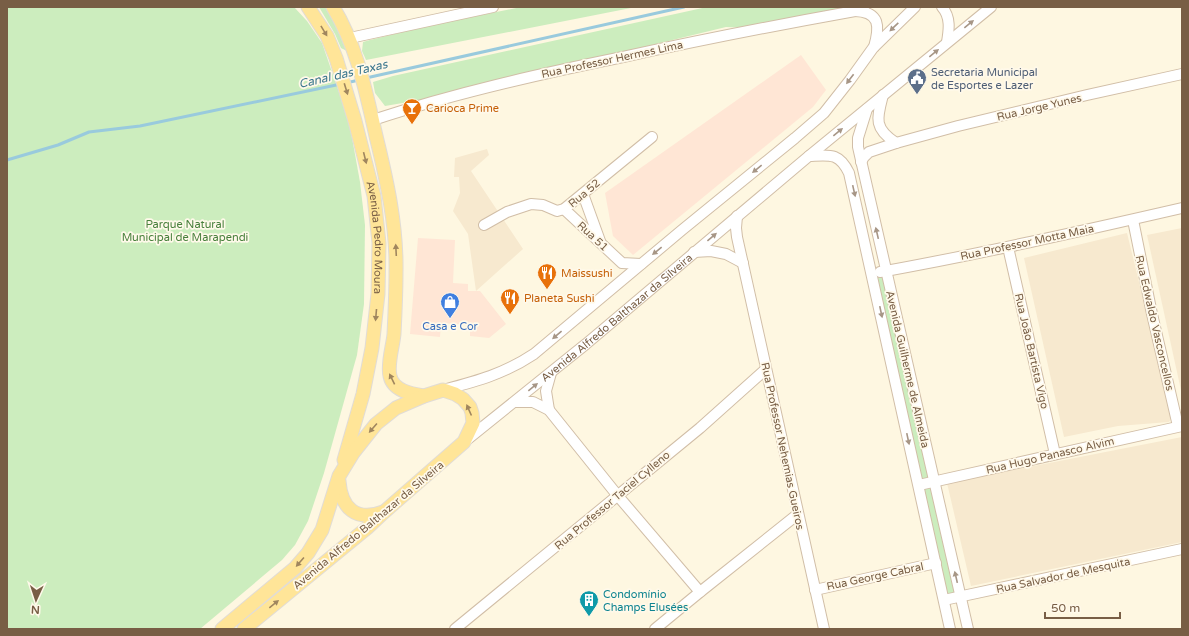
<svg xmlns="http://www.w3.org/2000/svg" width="1189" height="636" viewBox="0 0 1189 636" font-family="'Varela Round',sans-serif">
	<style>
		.residential { fill: #f7e9cf }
		.commercial { fill: #ffe6d5 }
		.green { fill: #ccedbe }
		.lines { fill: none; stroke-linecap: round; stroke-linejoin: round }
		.stream { stroke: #99cadd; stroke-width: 3 }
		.minor-casing { stroke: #d1bea7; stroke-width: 12 }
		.major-casing { stroke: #e1dcd6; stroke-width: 15 }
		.minor { stroke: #fff; stroke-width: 10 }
		.major { stroke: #ffe598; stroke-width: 13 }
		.oneway { fill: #a79686 }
		.oneway2 { fill: #a0865e }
		.labels { text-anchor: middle; stroke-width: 3.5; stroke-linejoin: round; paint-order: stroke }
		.street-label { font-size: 11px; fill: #785e45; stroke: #fff9ea }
		.service-label { font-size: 11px; fill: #4e5e75; stroke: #fff9ea; text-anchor: start }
		.food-label { font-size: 11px; fill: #c56008; stroke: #fff9ea; text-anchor: start }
		.park-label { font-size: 11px; fill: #48803c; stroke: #fff9ea }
		.shop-label { font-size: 11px; fill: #366cbe; stroke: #fff9ea }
		.culture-label { font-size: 11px; fill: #0d838f; stroke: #fff9ea; text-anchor: start }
		.water-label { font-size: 12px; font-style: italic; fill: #3c778e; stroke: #fff9ea }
	</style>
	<rect width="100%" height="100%" fill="#fef7e1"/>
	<g class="residential">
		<path d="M 487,149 L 489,155 L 471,171 L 523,249 L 476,291 L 468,234 L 453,211 L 460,193 L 459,177 L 454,177 L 455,158 Z"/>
		<path d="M 1182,228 L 1182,395 L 1147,235 Z"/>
		<path d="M 1127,233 L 1172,417 L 1169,422 L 1118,426 L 1064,437 L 1024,258 Z"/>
		<path d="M 1182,437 L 1182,542 L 971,586 L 947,483 Z"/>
	</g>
	<g class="commercial">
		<path d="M 801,55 L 826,90 L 813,107 L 633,255 L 613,236 L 605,193 Z"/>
		<path d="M 418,238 L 455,240 L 453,283 L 468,284 L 468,291 L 480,291 L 506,324 L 489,338 L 470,336 L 470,325 L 441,323 L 440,337 L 410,334 Z"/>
	</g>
	<g class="green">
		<path d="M 7,7 L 294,7 L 307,21 L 322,43 L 349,121 L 360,182 L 365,225 L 364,304 L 357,355 L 324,473 L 308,521 L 295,545 L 282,560 L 200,629 L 7,629 Z"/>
		<path d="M 319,7 L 329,7 L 347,51 L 341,48 L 335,34 Z"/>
		<path d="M 521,7 L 636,7 L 366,60 L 362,51 L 363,42 L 370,40 L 427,26 Z"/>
		<path d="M 707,7 L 846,7 L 790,18 L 752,28 L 726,27 L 438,97 L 385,106 L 375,93 L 373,82 L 393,76 Z"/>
		<path d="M 886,271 L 961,597 L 944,600 L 872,274 Z"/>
	</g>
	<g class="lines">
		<g class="stream">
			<path d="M 366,78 L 684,7"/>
			<path d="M 346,83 L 359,80"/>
			<path d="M 7,160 L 58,145 L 89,132 L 140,126 L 341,84"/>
		</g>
		<defs>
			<g id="minor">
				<path d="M 942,7 C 951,17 949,30 947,42"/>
				<path d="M 855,11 C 880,12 880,26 874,47"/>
				<path d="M 350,38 L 493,7"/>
				<path d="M 883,95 C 877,118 873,128 896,143"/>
				<path d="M 867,109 L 858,138 L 858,147 L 968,629"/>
				<path d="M 373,120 C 454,93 539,74 623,57 C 700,40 777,25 855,11 L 864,7"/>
				<path d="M 809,156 C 829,155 839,152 849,173 L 950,629"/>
				<path d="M 861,162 L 864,157 L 869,152 L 896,143 L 958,126 L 1087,95 L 1182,74"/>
				<path d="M 583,194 L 600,241"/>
				<path d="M 564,209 L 622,263 L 641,264"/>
				<path d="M 737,216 L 736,228 L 737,237 L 824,629"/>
				<path d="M 1133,220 L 1152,314 L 1178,426"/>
				<path d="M 484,225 L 507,212 L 531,204 L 543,205 L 557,211 L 564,209 L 652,137"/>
				<path d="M 1008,247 L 1055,454"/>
				<path d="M 694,252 L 711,251 L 726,254 L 743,263"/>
				<path d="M 880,272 C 981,254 1082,231 1182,208"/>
				<path d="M 443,390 C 477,381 504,374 534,354 L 682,230 L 795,138 L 824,113 L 850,80 L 873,48 L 915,7"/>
				<path d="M 515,402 L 533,402 L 549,410 L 618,496 L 700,592"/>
				<path d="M 549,410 L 546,391 L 551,373"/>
				<path id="s1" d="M 464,442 L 586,344 L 809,156 L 991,7"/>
				<path d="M 919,485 L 1182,426"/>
				<path d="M 815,590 L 936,563"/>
				<path d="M 944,600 L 1182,549"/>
				<path d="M 455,629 L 700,428 L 766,369"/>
				<path d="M 655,629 L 700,592 L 798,514"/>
			</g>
			<g id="major">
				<path id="s2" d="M 308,7 L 327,36 L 336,58 L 355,121 L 374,196 L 379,243 L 378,294 L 372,348 L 363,394 L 344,460"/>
				<path d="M 333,7 C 357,46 366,92 376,136 C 387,181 397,226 396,273 C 396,293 395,314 394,334 C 393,346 387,364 390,376 C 393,391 412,394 424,396"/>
				<path d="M 339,481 C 341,508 356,522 383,512"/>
				<path d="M 222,629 L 295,568 L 308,553 L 322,530 L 339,476 L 353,453 L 376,424 L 396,408 L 424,396 L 443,390 L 455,394 L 463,399 L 470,407 L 472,413 L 473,423 L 464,442 L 384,512 L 367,528 L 244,629"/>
			</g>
		</defs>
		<use href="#minor" class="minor-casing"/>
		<use href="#major" class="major-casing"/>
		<use href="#minor" class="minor"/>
		<use href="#major" class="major"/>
	</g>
	<defs><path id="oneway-solid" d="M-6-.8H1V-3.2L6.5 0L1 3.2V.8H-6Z"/></defs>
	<g class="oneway">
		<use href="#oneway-solid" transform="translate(969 24) rotate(-39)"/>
		<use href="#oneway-solid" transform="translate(894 27) rotate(136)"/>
		<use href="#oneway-solid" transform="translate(934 53) rotate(-39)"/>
		<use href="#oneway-solid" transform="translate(850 79) rotate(127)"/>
		<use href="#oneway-solid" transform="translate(838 132) rotate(-39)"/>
		<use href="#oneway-solid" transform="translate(757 169) rotate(141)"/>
		<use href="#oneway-solid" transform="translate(854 191) rotate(77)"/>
		<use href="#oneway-solid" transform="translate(877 233) rotate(-103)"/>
		<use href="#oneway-solid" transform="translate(712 237) rotate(-40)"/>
		<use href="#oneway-solid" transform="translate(657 251) rotate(141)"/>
		<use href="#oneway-solid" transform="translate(881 312) rotate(78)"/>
		<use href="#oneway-solid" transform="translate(557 335) rotate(140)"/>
		<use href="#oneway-solid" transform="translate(533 387) rotate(-39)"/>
		<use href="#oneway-solid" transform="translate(908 439) rotate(78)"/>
		<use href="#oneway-solid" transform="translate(956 577) rotate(-103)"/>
	</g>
	<g class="oneway2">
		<use href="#oneway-solid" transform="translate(324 31) rotate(59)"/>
		<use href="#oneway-solid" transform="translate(346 89) rotate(73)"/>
		<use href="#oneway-solid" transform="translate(365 158) rotate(76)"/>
		<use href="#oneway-solid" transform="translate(396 250) rotate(-93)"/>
		<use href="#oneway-solid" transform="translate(376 315) rotate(95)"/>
		<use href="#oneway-solid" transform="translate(392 379) rotate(-116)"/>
		<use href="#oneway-solid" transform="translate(469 410) rotate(-114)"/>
		<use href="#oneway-solid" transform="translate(373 428) rotate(131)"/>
		<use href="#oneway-solid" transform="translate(300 562) rotate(131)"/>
		<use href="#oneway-solid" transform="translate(274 604) rotate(-39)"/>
	</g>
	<defs>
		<symbol id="civic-pin" viewBox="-11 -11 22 30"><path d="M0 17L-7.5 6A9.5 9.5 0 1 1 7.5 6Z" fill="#5c6f8a" stroke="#fff9ea"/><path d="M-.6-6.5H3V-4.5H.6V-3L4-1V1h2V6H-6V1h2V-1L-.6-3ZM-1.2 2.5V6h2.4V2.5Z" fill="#fff"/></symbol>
		<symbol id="bar-pin" viewBox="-11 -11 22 30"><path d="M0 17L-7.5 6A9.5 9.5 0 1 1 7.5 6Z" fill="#e8710a" stroke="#fff9ea"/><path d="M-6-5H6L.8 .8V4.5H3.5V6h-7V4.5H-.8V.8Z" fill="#fff"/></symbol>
		<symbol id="restaurant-pin" viewBox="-11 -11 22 30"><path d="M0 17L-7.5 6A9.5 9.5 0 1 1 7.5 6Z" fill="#e8710a" stroke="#fff9ea"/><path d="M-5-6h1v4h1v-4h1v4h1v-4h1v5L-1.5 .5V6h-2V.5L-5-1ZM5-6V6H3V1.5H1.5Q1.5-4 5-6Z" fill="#fff"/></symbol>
		<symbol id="shop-pin" viewBox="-11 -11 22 30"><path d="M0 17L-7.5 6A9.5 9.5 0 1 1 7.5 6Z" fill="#3f7fe0" stroke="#fff9ea"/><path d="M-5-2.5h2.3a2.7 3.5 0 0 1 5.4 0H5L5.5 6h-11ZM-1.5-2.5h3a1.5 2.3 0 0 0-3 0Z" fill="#fff"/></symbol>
		<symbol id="building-pin" viewBox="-11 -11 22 30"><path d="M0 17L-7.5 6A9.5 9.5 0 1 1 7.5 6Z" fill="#0f9aa8" stroke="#fff9ea"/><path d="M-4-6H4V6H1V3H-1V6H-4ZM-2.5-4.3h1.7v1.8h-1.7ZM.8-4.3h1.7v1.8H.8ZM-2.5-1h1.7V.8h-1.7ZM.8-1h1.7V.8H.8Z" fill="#fff"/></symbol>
	</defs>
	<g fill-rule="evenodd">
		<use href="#civic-pin" x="906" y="67" width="22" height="30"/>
		<use href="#bar-pin" x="401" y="97" width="22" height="30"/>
		<use href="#restaurant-pin" x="536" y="262" width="22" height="30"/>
		<use href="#restaurant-pin" x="499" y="287" width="22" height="30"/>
		<use href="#shop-pin" x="439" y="291" width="22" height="30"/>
		<use href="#building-pin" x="578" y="589" width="22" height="30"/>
	</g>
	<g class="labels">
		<g class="street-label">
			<text transform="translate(612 59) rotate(-12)" y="4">Rua Professor Hermes Lima</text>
			<text transform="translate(1039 107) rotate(-13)" y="4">Rua Jorge Yunes</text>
			<text transform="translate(584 193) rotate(-40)" y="4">Rua 52</text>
			<text transform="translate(593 236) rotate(43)" y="4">Rua 51</text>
			<text dy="4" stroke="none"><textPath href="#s2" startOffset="243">Avenida Pedro Moura</textPath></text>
			<text transform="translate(1027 242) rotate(-12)" y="4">Rua Professor Motta Maia</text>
			<text dy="4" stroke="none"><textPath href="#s1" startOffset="197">Avenida Alfredo Balthazar da Silveira</textPath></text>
			<text transform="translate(1155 323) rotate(77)" y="4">Rua Edwaldo Vasconcellos</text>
			<text transform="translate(1032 351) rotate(77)" y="4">Rua João Bartista Vigo</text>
			<text transform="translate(908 369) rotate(77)" y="4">Avenida Guilherme de Almeida</text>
			<text transform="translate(783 446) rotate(78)" y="4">Rua Professor Nehemias Gueiros</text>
			<text transform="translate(1050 455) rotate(-13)" y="4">Rua Hugo Panasco Alvim</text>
			<text transform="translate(612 500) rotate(-40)" y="4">Rua Professor Taciel Cylleno</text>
			<text transform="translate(368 525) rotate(-40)" y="4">Avenida Alfredo Balthazar da Silveira</text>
			<text transform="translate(1063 575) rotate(-12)" y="4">Rua Salvador de Mesquita</text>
			<text transform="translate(875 576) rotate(-12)" y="4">Rua George Cabral</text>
		</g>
		<g class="service-label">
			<text x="931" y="76">Secretaria Municipal<tspan x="931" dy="13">de Esportes e Lazer</tspan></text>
		</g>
		<g class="food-label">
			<text x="426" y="112">Carioca Prime</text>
			<text x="561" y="277">Maissushi</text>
			<text x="524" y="302">Planeta Sushi</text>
		</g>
		<g class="park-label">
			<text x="185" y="228">Parque Natural<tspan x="185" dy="13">Municipal de Marapendi</tspan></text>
		</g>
		<g class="shop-label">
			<text x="450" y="330">Casa e Cor</text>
		</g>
		<g class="culture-label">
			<text x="603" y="598">Condomínio<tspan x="603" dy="13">Champs Elusées</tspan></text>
		</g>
		<g class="water-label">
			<text transform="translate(343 74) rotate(-13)" y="4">Canal das Taxas</text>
		</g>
	</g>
	<rect width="1189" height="636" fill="none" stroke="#785e45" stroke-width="16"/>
	<g transform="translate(36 600) rotate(183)" stroke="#fff9ea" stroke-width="3" paint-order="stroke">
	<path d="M0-3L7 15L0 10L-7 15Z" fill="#785e45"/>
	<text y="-6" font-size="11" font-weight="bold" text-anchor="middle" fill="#785e45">N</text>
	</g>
	<path d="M1045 612v6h75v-6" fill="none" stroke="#785e45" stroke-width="2"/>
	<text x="1051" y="612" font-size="12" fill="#785e45" stroke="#fff9ea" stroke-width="3" paint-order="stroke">50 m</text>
</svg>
